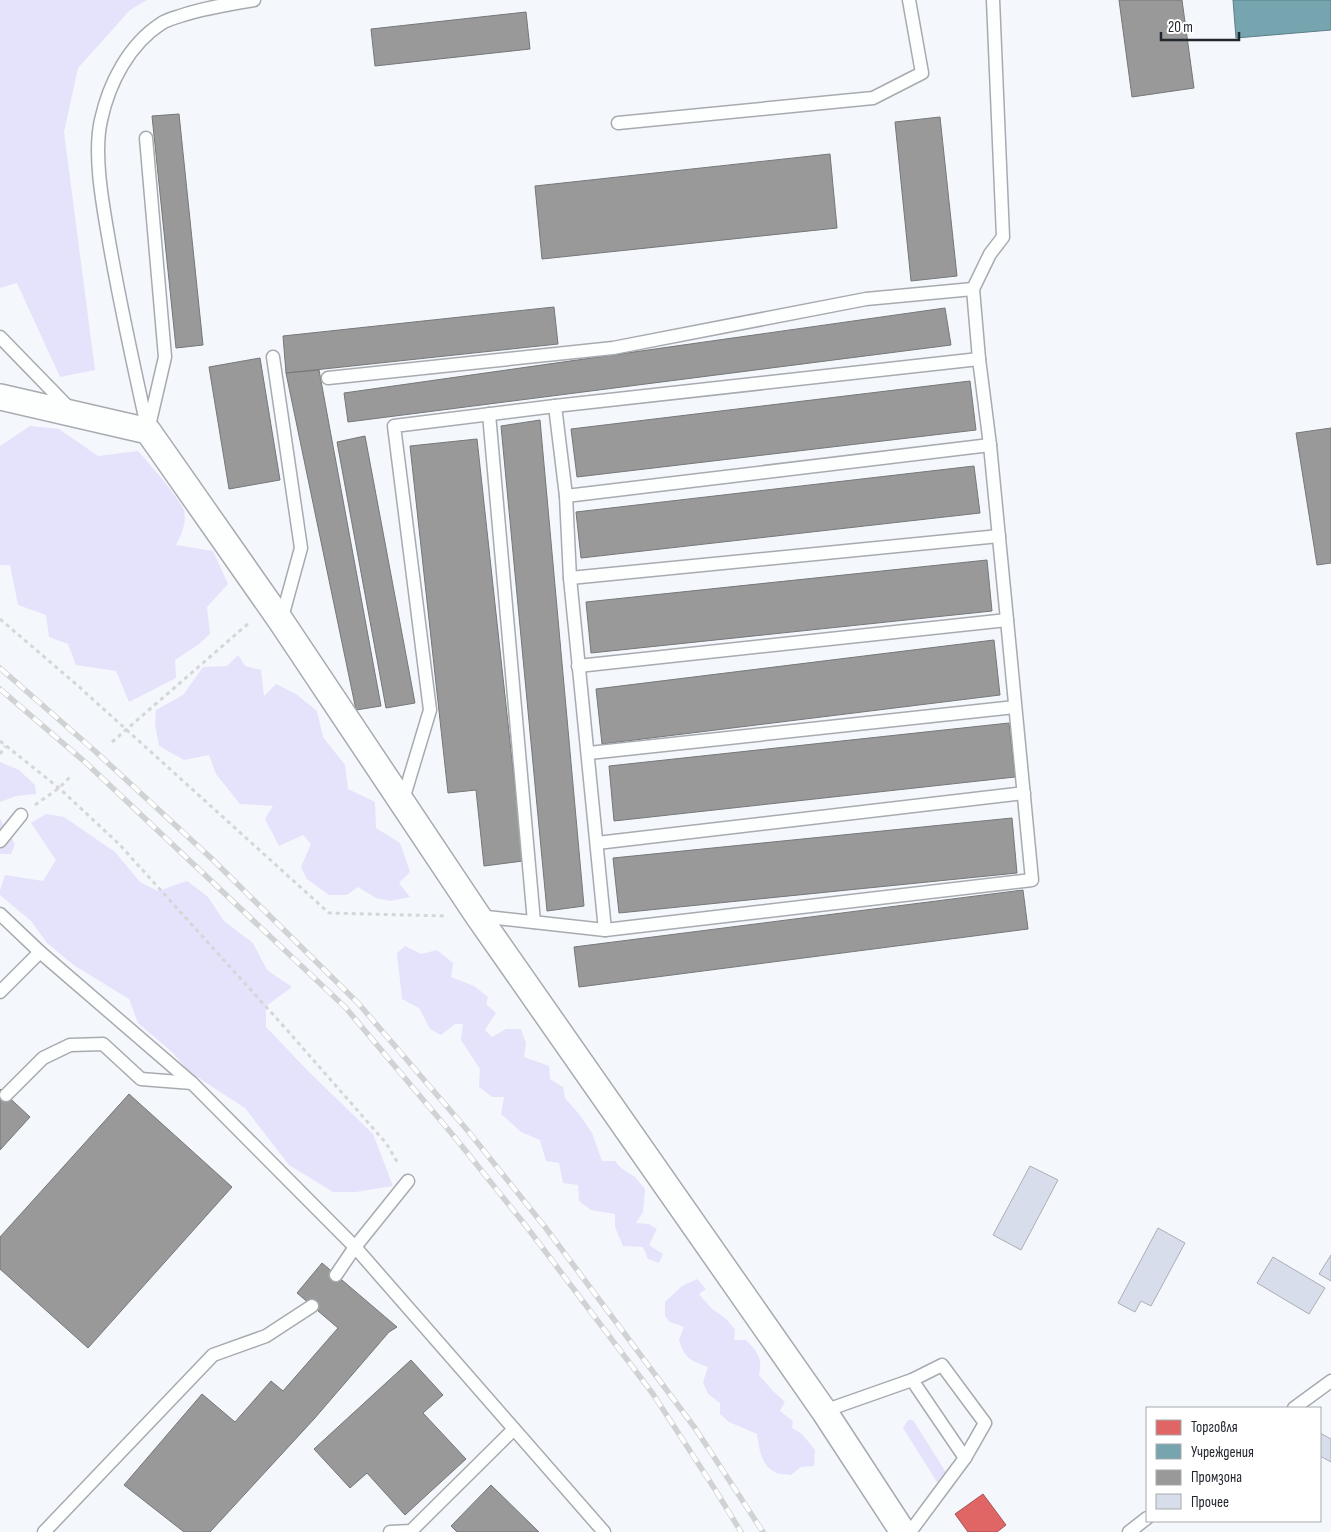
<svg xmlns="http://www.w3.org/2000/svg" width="1331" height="1532" viewBox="0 0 1331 1532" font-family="'Sofia Sans Condensed',sans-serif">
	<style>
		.green { fill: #e5e3fc }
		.shops { fill: #e06666; stroke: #a75355 }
		.public { fill: #76a5af; stroke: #5d7f88 }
		.industry { fill: #999; stroke: #757779 }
		.building { fill: #d8ddec; stroke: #acaeb4 }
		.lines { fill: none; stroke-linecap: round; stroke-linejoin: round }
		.lane-casing { stroke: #a7abb0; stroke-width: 15 }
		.street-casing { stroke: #a7abb0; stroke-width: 28 }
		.path { stroke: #d5d6d7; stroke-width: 3; stroke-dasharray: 4 4; stroke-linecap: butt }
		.lane { stroke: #fdfefe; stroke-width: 12 }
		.street { stroke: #fdfefe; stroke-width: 25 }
		.rail-casing { stroke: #d1d2d3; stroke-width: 5.5 }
		.rail { stroke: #fff; stroke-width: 4; stroke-dasharray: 11; stroke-linecap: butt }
	</style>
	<rect width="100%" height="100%" fill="#f4f7fb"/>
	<g class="green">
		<path d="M 0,0 L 147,0 L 130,10 L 78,68 L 64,132 L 95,370 L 60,377 L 17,283 L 0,288 Z"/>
		<path d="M 30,426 L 59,429 L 98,456 L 138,451 C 147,461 182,501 184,511 C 187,524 181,534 176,545 L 213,551 L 228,584 L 207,607 L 210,634 L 199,644 L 175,660 L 176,678 L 129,702 L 116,671 L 76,665 L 68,644 L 49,637 L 46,615 L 18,605 L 10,565 L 0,565 L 0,446 Z"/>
		<path d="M 238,655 L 245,666 L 261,670 L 264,696 L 276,684 L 296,694 L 317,711 L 323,737 L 345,765 L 348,789 L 375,802 L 376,828 L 400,843 L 410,872 L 399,883 L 410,897 L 390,901 L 376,898 L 358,887 L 347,895 L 329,895 L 307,879 L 301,867 L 311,844 L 303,835 L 279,846 L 265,819 L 273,806 L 240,804 L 216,774 L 209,755 L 184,760 L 159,746 L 155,724 L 156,710 L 183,695 L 203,667 L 227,666 Z"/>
		<path d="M 0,762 L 19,770 L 35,785 L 36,794 L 16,796 L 0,802 Z"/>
		<path d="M 46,814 L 64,817 L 115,852 L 140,882 L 158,891 L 187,881 L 208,897 L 224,921 L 253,943 L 267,970 L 292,987 L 266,1006 L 266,1027 L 309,1072 L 373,1134 L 393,1186 L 356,1192 L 333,1192 L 289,1165 L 245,1108 L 188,1071 L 173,1053 L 138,1023 L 129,999 L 75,966 L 47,943 L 31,921 L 0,895 L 0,890 L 5,875 L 43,881 L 56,860 L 31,823 Z"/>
		<path d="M 0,819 L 15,844 L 11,854 L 0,854 Z"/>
		<path d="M 405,946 L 421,954 L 437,950 L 453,963 L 451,977 L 474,986 L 488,997 L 486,1004 L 496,1013 L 485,1030 L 492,1037 L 506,1029 L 521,1029 L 526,1043 L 524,1057 L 549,1066 L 550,1079 L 563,1087 L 565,1098 L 579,1114 L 592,1133 L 602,1161 L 615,1161 L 621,1168 L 635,1177 L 645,1189 L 643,1212 L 636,1223 L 649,1224 L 657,1229 L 649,1245 L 663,1254 L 659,1263 L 648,1259 L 643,1247 L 623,1246 L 615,1227 L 615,1214 L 591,1210 L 579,1201 L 578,1185 L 563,1183 L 559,1163 L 546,1161 L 540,1140 L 521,1132 L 501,1114 L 504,1097 L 492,1097 L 479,1087 L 480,1069 L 461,1040 L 463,1024 L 455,1024 L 441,1035 L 430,1029 L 419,1008 L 402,999 L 397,953 Z"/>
		<path d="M 697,1279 L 706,1289 L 699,1294 L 712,1309 L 725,1318 L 735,1329 L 734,1340 L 746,1340 C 757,1351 763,1358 759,1375 L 772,1390 L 785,1402 L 780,1411 L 793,1421 L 792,1428 L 802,1434 L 815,1450 L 814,1466 L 801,1467 L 791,1475 C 786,1474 779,1475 775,1472 C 761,1465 759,1448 757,1434 L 729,1422 L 720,1414 L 720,1403 L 708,1394 L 703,1382 L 708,1367 C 690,1360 685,1359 679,1340 L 684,1327 L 670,1322 L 665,1316 L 665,1302 L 682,1286 Z"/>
		<path d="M 908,1420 L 913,1420 L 947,1474 L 941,1482 L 937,1482 L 903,1428 Z"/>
	</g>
	<path class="shops" d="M 983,1494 L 1006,1525 L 997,1532 L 968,1532 L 955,1514 Z"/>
	<path class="public" d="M 1233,0 L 1331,0 L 1331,30 L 1236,38 Z"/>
	<g class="industry">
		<path d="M 1119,0 L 1182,0 L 1194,88 L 1132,97 Z"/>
		<path d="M 526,12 L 530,49 L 375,66 L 371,29 Z"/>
		<path d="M 179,114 L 203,345 L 176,348 L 152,116 Z"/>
		<path d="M 940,117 L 957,276 L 911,281 L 895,122 Z"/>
		<path d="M 830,154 L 837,228 L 542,259 L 535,186 Z"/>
		<path d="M 554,307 L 558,344 L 286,373 L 283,336 Z"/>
		<path d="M 945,308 L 951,345 L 348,422 L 344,393 Z"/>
		<path d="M 260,358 L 280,480 L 229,489 L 209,367 Z"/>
		<path d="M 319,370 L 381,706 L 356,710 L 286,373 Z"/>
		<path d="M 970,381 L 976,430 L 577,477 L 571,429 Z"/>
		<path d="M 540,420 L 584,906 L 547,911 L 501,426 Z"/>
		<path d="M 1331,428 L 1331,563 L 1317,565 L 1296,433 Z"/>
		<path d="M 365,436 L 415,703 L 386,708 L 337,442 Z"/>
		<path d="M 477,439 L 523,861 L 484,866 L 476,790 L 448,793 L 410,446 Z"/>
		<path d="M 974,466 L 980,513 L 581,558 L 576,512 Z"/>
		<path d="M 987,560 L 992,611 L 591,653 L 586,602 Z"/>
		<path d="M 994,640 L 1000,695 L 602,744 L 596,689 Z"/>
		<path d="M 1009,723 L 1015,777 L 614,821 L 609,766 Z"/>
		<path d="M 1012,818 L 1017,873 L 619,913 L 613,858 Z"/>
		<path d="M 1023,890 L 1028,929 L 579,987 L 574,947 Z"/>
		<path d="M 0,1089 L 30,1117 L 0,1150 Z"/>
		<path d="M 129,1094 L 232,1187 L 88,1348 L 0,1269 L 0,1237 Z"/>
		<path d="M 322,1263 L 397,1327 L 389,1332 L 314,1419 L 210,1532 L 184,1532 L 124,1485 L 202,1394 L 235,1422 L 271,1381 L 283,1391 L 338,1328 L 297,1293 Z"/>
		<path d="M 411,1360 L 443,1395 L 423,1413 L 466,1459 L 405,1515 L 367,1473 L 350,1488 L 314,1449 Z"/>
		<path d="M 491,1485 L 539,1532 L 457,1532 L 451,1526 Z"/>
	</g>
	<g class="building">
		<path d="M 1030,1166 L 1058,1180 L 1021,1250 L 993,1235 Z"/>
		<path d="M 1158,1228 L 1185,1243 L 1151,1306 L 1141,1301 L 1135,1312 L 1118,1303 Z"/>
		<path d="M 1331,1255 L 1331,1281 L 1319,1274 Z"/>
		<path d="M 1273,1257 L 1325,1288 L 1309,1314 L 1257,1283 Z"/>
		<path d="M 1320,1433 L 1331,1439 L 1331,1462 L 1320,1456 Z"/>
	</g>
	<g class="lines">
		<defs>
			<g id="lane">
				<path d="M 618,123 L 873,98 L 922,73 L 909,0"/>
				<path d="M 146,138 L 165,357 L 149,426"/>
				<path d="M 0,337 L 70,409"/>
				<path d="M 273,357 L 301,548 L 281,621"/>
				<path d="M 328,378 L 613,348 L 866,299 L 973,289"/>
				<path d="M 489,414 L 534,922"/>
				<path d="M 148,431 C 134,368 120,305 109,241 C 103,206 93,155 101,120 C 109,83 129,44 162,23 C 167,20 174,18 180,16 C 204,8 229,4 254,0"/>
				<path d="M 566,496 L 990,445"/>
				<path d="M 570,578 L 999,536"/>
				<path d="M 578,666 L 1007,620"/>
				<path d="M 589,753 L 1015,707"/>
				<path d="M 402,803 L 430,710 L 394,426 L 555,406"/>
				<path d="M 0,841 L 21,815"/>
				<path d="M 597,843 L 1024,793"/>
				<path d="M 0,914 L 40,952 L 192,1083 L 355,1247 L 604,1532"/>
				<path d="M 478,916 L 605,930 L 1032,880 L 1007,620 L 990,445 L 979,359 L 973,289 L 990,254 L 1003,237 L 993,0"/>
				<path d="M 605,930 L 570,578 L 566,496 L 555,406 L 979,359"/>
				<path d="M 0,992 L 40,952"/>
				<path d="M 6,1095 L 43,1058 L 70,1045 L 103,1044 L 141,1079 L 192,1083"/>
				<path d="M 336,1275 L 355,1247 L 408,1181"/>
				<path d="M 912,1380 L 942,1365 L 985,1423 L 965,1458"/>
				<path d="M 1294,1408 L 1331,1381"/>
				<path d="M 824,1411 L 912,1380 L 965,1458 L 910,1532"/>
				<path d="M 44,1532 L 213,1355 L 266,1336 L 312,1306"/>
				<path d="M 390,1532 L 411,1531 L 514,1429"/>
				<path d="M 1129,1532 L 1147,1518"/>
			</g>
			<path id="street" d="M 0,397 L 148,431 L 281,621 L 478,916 L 824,1411 L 903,1532"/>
		</defs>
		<use href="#lane" class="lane-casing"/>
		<use href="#street" class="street-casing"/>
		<g class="path">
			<path d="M 0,619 L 77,685 L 329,913 L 447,916"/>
			<path d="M 0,741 L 59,788 L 119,844 L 287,1030 L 386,1143 L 399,1165"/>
			<path d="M 112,742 L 250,622"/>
			<path d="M 0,754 L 5,746"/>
			<path d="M 35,805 L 59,788 L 71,776"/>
		</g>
		<use href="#lane" class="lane"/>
		<use href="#street" class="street"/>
		<defs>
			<g id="rail">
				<path d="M 0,668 L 96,752 L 211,858 L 358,1003 L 468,1131 L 545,1227 L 695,1428 L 763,1532"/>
				<path d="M 0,689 L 85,762 L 345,1007 L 457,1140 L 526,1226 L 653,1394 L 716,1491 L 741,1532"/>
			</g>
		</defs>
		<use href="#rail" class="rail-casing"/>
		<use href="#rail" class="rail"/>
	</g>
	<rect x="1146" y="1407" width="175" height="115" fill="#ffffff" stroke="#a7a9ab"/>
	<rect x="1156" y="1420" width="25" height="15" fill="#e06666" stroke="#a7a9ab"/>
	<text x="1191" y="1432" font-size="15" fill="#22272e">Торговля</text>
	<rect x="1156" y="1444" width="25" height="15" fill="#76a5af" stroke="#a7a9ab"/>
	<text x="1191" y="1457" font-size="15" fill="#22272e">Учреждения</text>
	<rect x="1156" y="1470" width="25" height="15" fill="#999999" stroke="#a7a9ab"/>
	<text x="1191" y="1482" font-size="15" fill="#22272e">Промзона</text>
	<rect x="1156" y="1494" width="25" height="15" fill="#d8ddec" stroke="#a7a9ab"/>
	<text x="1191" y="1507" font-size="15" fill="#22272e">Прочее</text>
	<path d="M1161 32v8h78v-8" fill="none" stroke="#22272e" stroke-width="2.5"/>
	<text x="1168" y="32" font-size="15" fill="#22272e" stroke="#ffffff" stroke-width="4" paint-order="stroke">20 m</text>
</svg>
